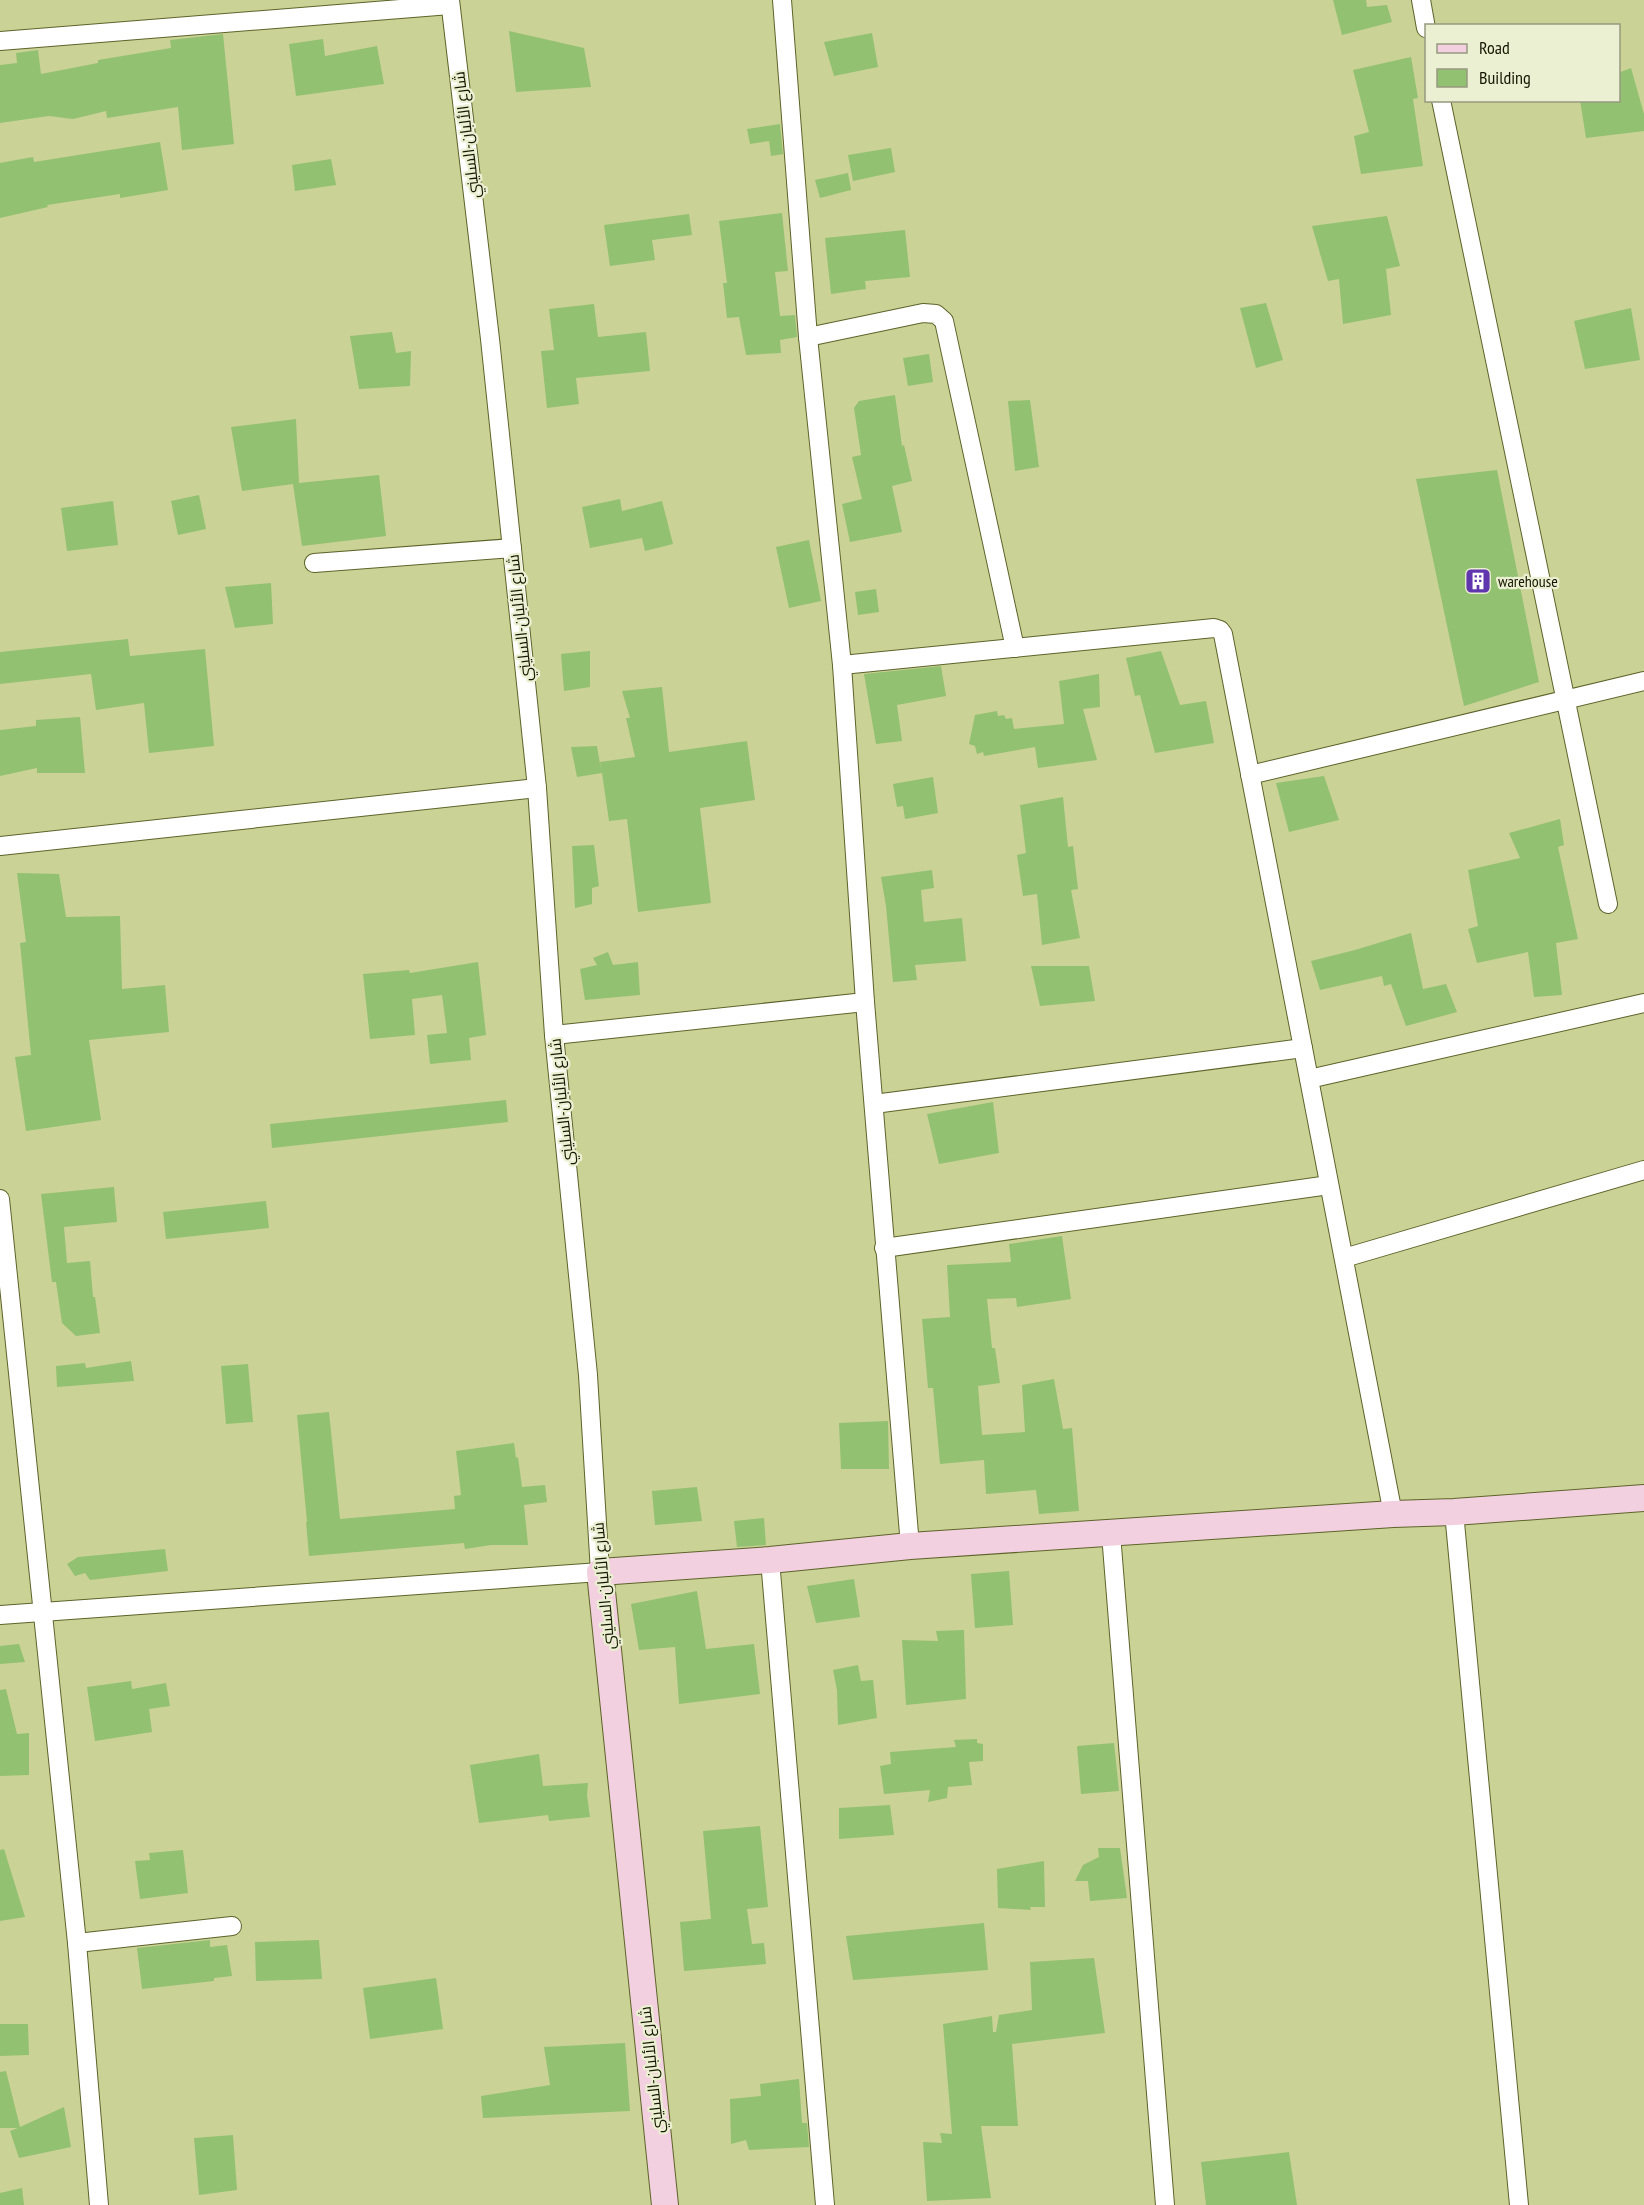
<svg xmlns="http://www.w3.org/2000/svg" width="1644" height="2205" viewBox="0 0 1644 2205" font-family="'PT Sans Narrow',Cairo,sans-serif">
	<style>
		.building { fill: #92c171 }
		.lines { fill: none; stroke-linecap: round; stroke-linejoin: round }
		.street-casing { stroke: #5e632a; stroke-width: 20 }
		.secondary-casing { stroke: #5e632a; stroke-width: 28 }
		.street { stroke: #fff; stroke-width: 18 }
		.secondary { stroke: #f2d0e0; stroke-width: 26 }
		.labels { text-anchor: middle; stroke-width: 4.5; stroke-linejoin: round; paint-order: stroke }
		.street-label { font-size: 16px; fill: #151702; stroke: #ecf0d2 }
		.poi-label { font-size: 16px; fill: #151702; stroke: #ecf0d2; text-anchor: start }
	</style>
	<rect width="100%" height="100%" fill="#cbd296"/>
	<g class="building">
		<path d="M 1333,0 L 1366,0 L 1367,7 L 1387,5 L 1392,22 L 1342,35 Z"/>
		<path d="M 509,31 L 584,48 L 591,87 L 516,92 Z"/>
		<path d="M 872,33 L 878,67 L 834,76 L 824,42 Z"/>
		<path d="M 223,34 L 234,144 L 182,150 L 178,107 L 107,118 L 106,111 L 73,119 L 49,116 L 0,123 L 0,65 L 17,63 L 16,53 L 38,50 L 41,74 L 98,63 L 98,60 L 171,48 L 170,40 Z"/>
		<path d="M 323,39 L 325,56 L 377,46 L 384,84 L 296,96 L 289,44 Z"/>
		<path d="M 1411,57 L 1418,98 L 1413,99 L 1423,166 L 1361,174 L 1354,136 L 1369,132 L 1353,70 Z"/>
		<path d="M 1631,68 L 1644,114 L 1644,131 L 1586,138 L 1580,100 L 1618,100 L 1618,73 Z"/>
		<path d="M 780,124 L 783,154 L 771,156 L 769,141 L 750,144 L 747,129 Z"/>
		<path d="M 160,142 L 168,190 L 120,198 L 120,194 L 47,205 L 48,207 L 0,218 L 0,163 L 33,157 L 34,162 Z"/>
		<path d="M 891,148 L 895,172 L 853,181 L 848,155 Z"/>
		<path d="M 331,159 L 336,185 L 295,191 L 292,165 Z"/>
		<path d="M 848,173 L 851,190 L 820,198 L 815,180 Z"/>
		<path d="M 782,213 L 788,271 L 775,272 L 780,316 L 795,315 L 797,337 L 780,340 L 781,353 L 746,355 L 739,317 L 727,318 L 723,283 L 727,283 L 719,221 Z"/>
		<path d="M 689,214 L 692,235 L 652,240 L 655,260 L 610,266 L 604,225 Z"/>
		<path d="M 1387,216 L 1400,266 L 1386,269 L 1391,315 L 1343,324 L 1339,279 L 1328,281 L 1312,226 Z"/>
		<path d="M 905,230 L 910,277 L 865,281 L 866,289 L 831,294 L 825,238 Z"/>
		<path d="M 1266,303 L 1283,360 L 1256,368 L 1240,308 Z"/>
		<path d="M 594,304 L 598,337 L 646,332 L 650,371 L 576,378 L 579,404 L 547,408 L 541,351 L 554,350 L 549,309 Z"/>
		<path d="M 1631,308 L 1640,360 L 1585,369 L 1574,321 Z"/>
		<path d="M 392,332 L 396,353 L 411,351 L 410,386 L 359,389 L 350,336 Z"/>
		<path d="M 929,354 L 933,382 L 908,386 L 903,358 Z"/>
		<path d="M 895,395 L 902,446 L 904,445 L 912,481 L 892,486 L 902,532 L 850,542 L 842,504 L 862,499 L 852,457 L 861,455 L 854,408 L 859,401 Z"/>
		<path d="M 1030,400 L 1039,467 L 1015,471 L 1008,401 Z"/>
		<path d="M 296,419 L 299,483 L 379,475 L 386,536 L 302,546 L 293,484 L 242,491 L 231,427 Z"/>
		<path d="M 1497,470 L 1539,682 L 1464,706 L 1416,479 Z"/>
		<path d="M 199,495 L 206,529 L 178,535 L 171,501 Z"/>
		<path d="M 620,499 L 622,511 L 662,501 L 673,544 L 645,551 L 642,538 L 590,548 L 582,507 Z"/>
		<path d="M 113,501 L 118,545 L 67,551 L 61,508 Z"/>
		<path d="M 809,540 L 821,601 L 789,608 L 776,547 Z"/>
		<path d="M 271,583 L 273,624 L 235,628 L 225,587 Z"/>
		<path d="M 876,589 L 879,612 L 858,615 L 855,592 Z"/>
		<path d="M 128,639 L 130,656 L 205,649 L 214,746 L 149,753 L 144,703 L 96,710 L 91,674 L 0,684 L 0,652 Z"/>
		<path d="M 590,651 L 590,687 L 564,691 L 561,654 Z"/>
		<path d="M 1161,651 L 1180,705 L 1206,701 L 1214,743 L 1155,753 L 1140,695 L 1135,696 L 1126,658 Z"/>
		<path d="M 941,666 L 946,696 L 897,705 L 902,741 L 876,744 L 864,674 Z"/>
		<path d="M 1099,674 L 1100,707 L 1083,709 L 1097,760 L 1038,768 L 1035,747 L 984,756 L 983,752 L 977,754 L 975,746 L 969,744 L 975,715 L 997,711 L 998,716 L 1004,715 L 1006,719 L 1012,718 L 1014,729 L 1064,724 L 1059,681 Z"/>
		<path d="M 662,687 L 669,752 L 747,741 L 755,800 L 700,808 L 711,903 L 638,912 L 627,819 L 609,821 L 602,773 L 577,777 L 571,747 L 597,746 L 601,770 L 600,762 L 635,757 L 626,718 L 630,718 L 622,691 Z"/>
		<path d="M 80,717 L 85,773 L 37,773 L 37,768 L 0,776 L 0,730 L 36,726 L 36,720 Z"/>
		<path d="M 1324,776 L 1339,820 L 1289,832 L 1276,783 Z"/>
		<path d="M 933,777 L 938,813 L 905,819 L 903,806 L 897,807 L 893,784 Z"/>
		<path d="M 1063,797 L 1068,847 L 1073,846 L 1078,889 L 1071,890 L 1080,938 L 1042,945 L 1037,894 L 1023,896 L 1017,855 L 1026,853 L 1020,805 Z"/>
		<path d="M 1560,819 L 1564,845 L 1558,847 L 1578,939 L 1556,943 L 1562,995 L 1534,997 L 1528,952 L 1477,963 L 1468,929 L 1478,926 L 1468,870 L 1520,858 L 1509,833 Z"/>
		<path d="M 594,845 L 599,886 L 592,888 L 592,904 L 575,908 L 572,846 Z"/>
		<path d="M 932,870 L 934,888 L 921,890 L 924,922 L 962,918 L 966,961 L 915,965 L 917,980 L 893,982 L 886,906 L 881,877 Z"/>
		<path d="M 17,873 L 59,874 L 66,917 L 120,916 L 122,989 L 165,985 L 169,1032 L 89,1040 L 101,1120 L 26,1131 L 15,1057 L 31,1055 L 20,943 L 26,942 Z"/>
		<path d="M 1411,933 L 1423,989 L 1446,984 L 1457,1012 L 1406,1026 L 1391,984 L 1384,986 L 1382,976 L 1320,990 L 1311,961 L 1355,950 Z"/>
		<path d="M 608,952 L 613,965 L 638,962 L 640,995 L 585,1000 L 580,969 L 597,965 L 593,958 Z"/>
		<path d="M 478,962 L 486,1035 L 469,1038 L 471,1060 L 430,1064 L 427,1035 L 447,1033 L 442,995 L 412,999 L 415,1035 L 370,1039 L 363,974 L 409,970 L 410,973 Z"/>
		<path d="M 1031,966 L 1089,966 L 1095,1001 L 1040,1006 Z"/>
		<path d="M 506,1100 L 508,1122 L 272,1148 L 270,1124 Z"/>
		<path d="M 993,1102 L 999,1153 L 939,1164 L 927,1114 Z"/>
		<path d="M 114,1187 L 117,1222 L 64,1227 L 67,1263 L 90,1261 L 93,1297 L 95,1297 L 100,1333 L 76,1336 L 62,1323 L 56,1282 L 52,1282 L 41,1194 Z"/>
		<path d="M 266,1201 L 269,1228 L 166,1239 L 163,1212 Z"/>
		<path d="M 1062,1236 L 1071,1299 L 1017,1307 L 1016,1298 L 987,1299 L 992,1348 L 995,1348 L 1000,1383 L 978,1386 L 982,1435 L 1025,1432 L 1022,1385 L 1054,1379 L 1063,1429 L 1072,1428 L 1079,1511 L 1039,1514 L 1036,1490 L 986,1494 L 984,1460 L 940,1464 L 933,1388 L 928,1388 L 922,1319 L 950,1317 L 947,1265 L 1011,1262 L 1009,1244 Z"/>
		<path d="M 131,1361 L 134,1381 L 57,1387 L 56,1366 L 85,1363 L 86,1368 Z"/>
		<path d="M 248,1364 L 253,1422 L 226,1424 L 221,1366 Z"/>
		<path d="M 329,1412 L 340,1519 L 455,1509 L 454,1496 L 461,1495 L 456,1451 L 514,1443 L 516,1458 L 518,1457 L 522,1487 L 545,1485 L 547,1502 L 524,1505 L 528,1545 L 491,1545 L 465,1549 L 464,1543 L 309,1556 L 306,1522 L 307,1522 L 297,1415 Z"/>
		<path d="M 888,1421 L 889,1469 L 841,1469 L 839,1423 Z"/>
		<path d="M 697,1487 L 702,1521 L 655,1525 L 652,1491 Z"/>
		<path d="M 764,1518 L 766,1545 L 737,1547 L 734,1521 Z"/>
		<path d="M 165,1549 L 168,1571 L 90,1580 L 85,1573 L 75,1576 L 67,1564 L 78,1557 Z"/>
		<path d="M 1009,1571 L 1013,1625 L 975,1628 L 971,1574 Z"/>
		<path d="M 854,1579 L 860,1617 L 816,1623 L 807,1586 Z"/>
		<path d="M 697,1591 L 706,1649 L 754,1644 L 760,1694 L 679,1704 L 675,1647 L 639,1650 L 631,1604 Z"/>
		<path d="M 964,1630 L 966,1699 L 906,1705 L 902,1640 L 938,1641 L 936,1631 Z"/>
		<path d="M 19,1644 L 25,1662 L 0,1664 L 0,1646 Z"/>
		<path d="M 858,1665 L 861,1681 L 873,1680 L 877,1718 L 838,1725 L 837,1690 L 833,1670 Z"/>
		<path d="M 131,1681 L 132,1689 L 166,1683 L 170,1706 L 149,1709 L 152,1732 L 95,1741 L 87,1687 Z"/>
		<path d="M 6,1689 L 17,1734 L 29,1733 L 29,1775 L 0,1776 L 0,1690 Z"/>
		<path d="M 977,1739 L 977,1743 L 983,1744 L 983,1761 L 969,1762 L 972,1785 L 948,1787 L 947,1798 L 928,1802 L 930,1790 L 884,1794 L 880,1766 L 891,1764 L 890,1752 L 956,1747 L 954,1740 Z"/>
		<path d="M 1114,1743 L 1119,1791 L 1081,1794 L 1077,1746 Z"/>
		<path d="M 539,1754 L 543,1786 L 588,1783 L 587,1795 L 590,1817 L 549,1821 L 548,1815 L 479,1823 L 470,1765 Z"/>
		<path d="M 890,1805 L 894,1835 L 839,1839 L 839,1808 Z"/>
		<path d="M 760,1826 L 768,1907 L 747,1909 L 752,1944 L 764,1943 L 766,1964 L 684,1971 L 680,1922 L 711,1919 L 703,1831 Z"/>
		<path d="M 1098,1848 L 1120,1848 L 1127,1898 L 1090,1901 L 1088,1881 L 1075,1881 L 1083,1865 L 1099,1857 Z"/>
		<path d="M 4,1849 L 25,1917 L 0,1921 L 0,1850 Z"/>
		<path d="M 183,1850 L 188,1893 L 140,1899 L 135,1861 L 150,1860 L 149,1853 Z"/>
		<path d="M 1044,1861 L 1045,1907 L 1030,1907 L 1031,1910 L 998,1908 L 997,1869 Z"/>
		<path d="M 984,1923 L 988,1970 L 853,1980 L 846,1936 Z"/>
		<path d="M 210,1940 L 210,1947 L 227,1945 L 232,1976 L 214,1978 L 214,1981 L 142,1989 L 137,1948 Z"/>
		<path d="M 319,1940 L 322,1979 L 256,1981 L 255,1942 Z"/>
		<path d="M 1094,1958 L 1105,2033 L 1012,2044 L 1018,2126 L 981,2126 L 991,2198 L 927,2201 L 923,2142 L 942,2143 L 940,2133 L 952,2134 L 943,2024 L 992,2016 L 993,2032 L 996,2032 L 999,2015 L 1032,2010 L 1030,1962 Z"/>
		<path d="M 436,1978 L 443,2029 L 370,2039 L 363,1988 Z"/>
		<path d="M 0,2024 L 28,2024 L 29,2055 L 0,2056 Z"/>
		<path d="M 625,2043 L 630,2111 L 483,2118 L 481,2096 L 550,2085 L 544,2047 Z"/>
		<path d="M 6,2071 L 20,2127 L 64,2107 L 71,2147 L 19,2158 L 10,2131 L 18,2128 L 0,2128 L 0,2072 Z"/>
		<path d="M 799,2079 L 802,2123 L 807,2123 L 809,2147 L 749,2150 L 746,2140 L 731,2144 L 730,2099 L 761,2096 L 760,2084 Z"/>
		<path d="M 233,2135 L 237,2190 L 199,2195 L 194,2138 Z"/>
		<path d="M 1289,2152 L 1297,2205 L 1206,2205 L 1201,2162 Z"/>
		<path d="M 22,2188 L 24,2205 L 0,2205 L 0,2193 Z"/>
	</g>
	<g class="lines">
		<defs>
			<g id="street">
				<path d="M 782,0 L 808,337 L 842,665 L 865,1002 L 910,1546"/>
				<path d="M 1421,0 L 1426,28"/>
				<path d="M 0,41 L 450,5"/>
				<path d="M 1441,100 L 1608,904"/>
				<path d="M 808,337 L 923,313 L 936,314 L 944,321 L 1015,648"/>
				<path d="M 314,563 L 512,548"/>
				<path d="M 842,665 L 1214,628 L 1220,630 L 1223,634 L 1393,1514"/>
				<path d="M 1250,775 L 1644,681"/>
				<path d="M 0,846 L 537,788"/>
				<path d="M 554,1035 L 865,1002"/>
				<path d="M 1309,1079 L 1644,1003"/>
				<path d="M 874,1104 L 1303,1048"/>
				<path d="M 0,1199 L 77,1943 L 99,2205"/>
				<path d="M 884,1248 L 1329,1185"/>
				<path d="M 1344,1258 L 1644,1170"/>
				<path d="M 1454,1512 L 1519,2205"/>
				<path d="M 1111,1534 L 1165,2205"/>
				<path d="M 770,1560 L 825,2205"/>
				<path d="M 0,1615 L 600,1572 L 588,1375 L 554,1035 L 537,788 L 490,339 L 450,0"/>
				<path d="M 77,1943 L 232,1926"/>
			</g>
			<path id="secondary" d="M 665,2205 L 600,1572 L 770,1560 L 910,1546 L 1393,1514 L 1454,1512 L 1644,1498"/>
		</defs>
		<use href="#street" class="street-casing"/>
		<use href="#secondary" class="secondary-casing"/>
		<use href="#street" class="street"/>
		<use href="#secondary" class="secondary"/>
	</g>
	<defs>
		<symbol id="building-square" viewBox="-11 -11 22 22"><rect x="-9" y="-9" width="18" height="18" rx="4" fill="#5f36ae" stroke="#ecf0d2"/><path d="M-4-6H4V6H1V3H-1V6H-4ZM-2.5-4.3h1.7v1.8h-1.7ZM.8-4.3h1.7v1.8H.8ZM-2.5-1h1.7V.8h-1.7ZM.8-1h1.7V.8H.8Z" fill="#fff"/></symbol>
	</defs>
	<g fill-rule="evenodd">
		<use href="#building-square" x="1463" y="566" width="30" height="30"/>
	</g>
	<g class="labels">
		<g class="street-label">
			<text transform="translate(466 135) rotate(-97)" y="6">شارع الألبان-السليني</text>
			<text transform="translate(519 618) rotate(-96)" y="6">شارع الألبان-السليني</text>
			<text transform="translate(561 1102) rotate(-96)" y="6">شارع الألبان-السليني</text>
			<text transform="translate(603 1586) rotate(-95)" y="6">شارع الألبان-السليني</text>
			<text transform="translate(651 2070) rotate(-96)" y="6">شارع الألبان-السليني</text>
		</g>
		<g class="poi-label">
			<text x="1498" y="587">warehouse</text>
		</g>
	</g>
	<rect x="1425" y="24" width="195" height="78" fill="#ecf0d2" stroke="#96997f" stroke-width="1.5"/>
	<rect x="1437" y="44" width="30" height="9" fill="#f2d0e0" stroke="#96997f" stroke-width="1.5"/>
	<text x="1479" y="54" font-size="18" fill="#151702">Road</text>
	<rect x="1437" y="69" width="30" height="18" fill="#92c171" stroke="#96997f" stroke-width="1.5"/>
	<text x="1479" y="84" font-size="18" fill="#151702">Building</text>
</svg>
